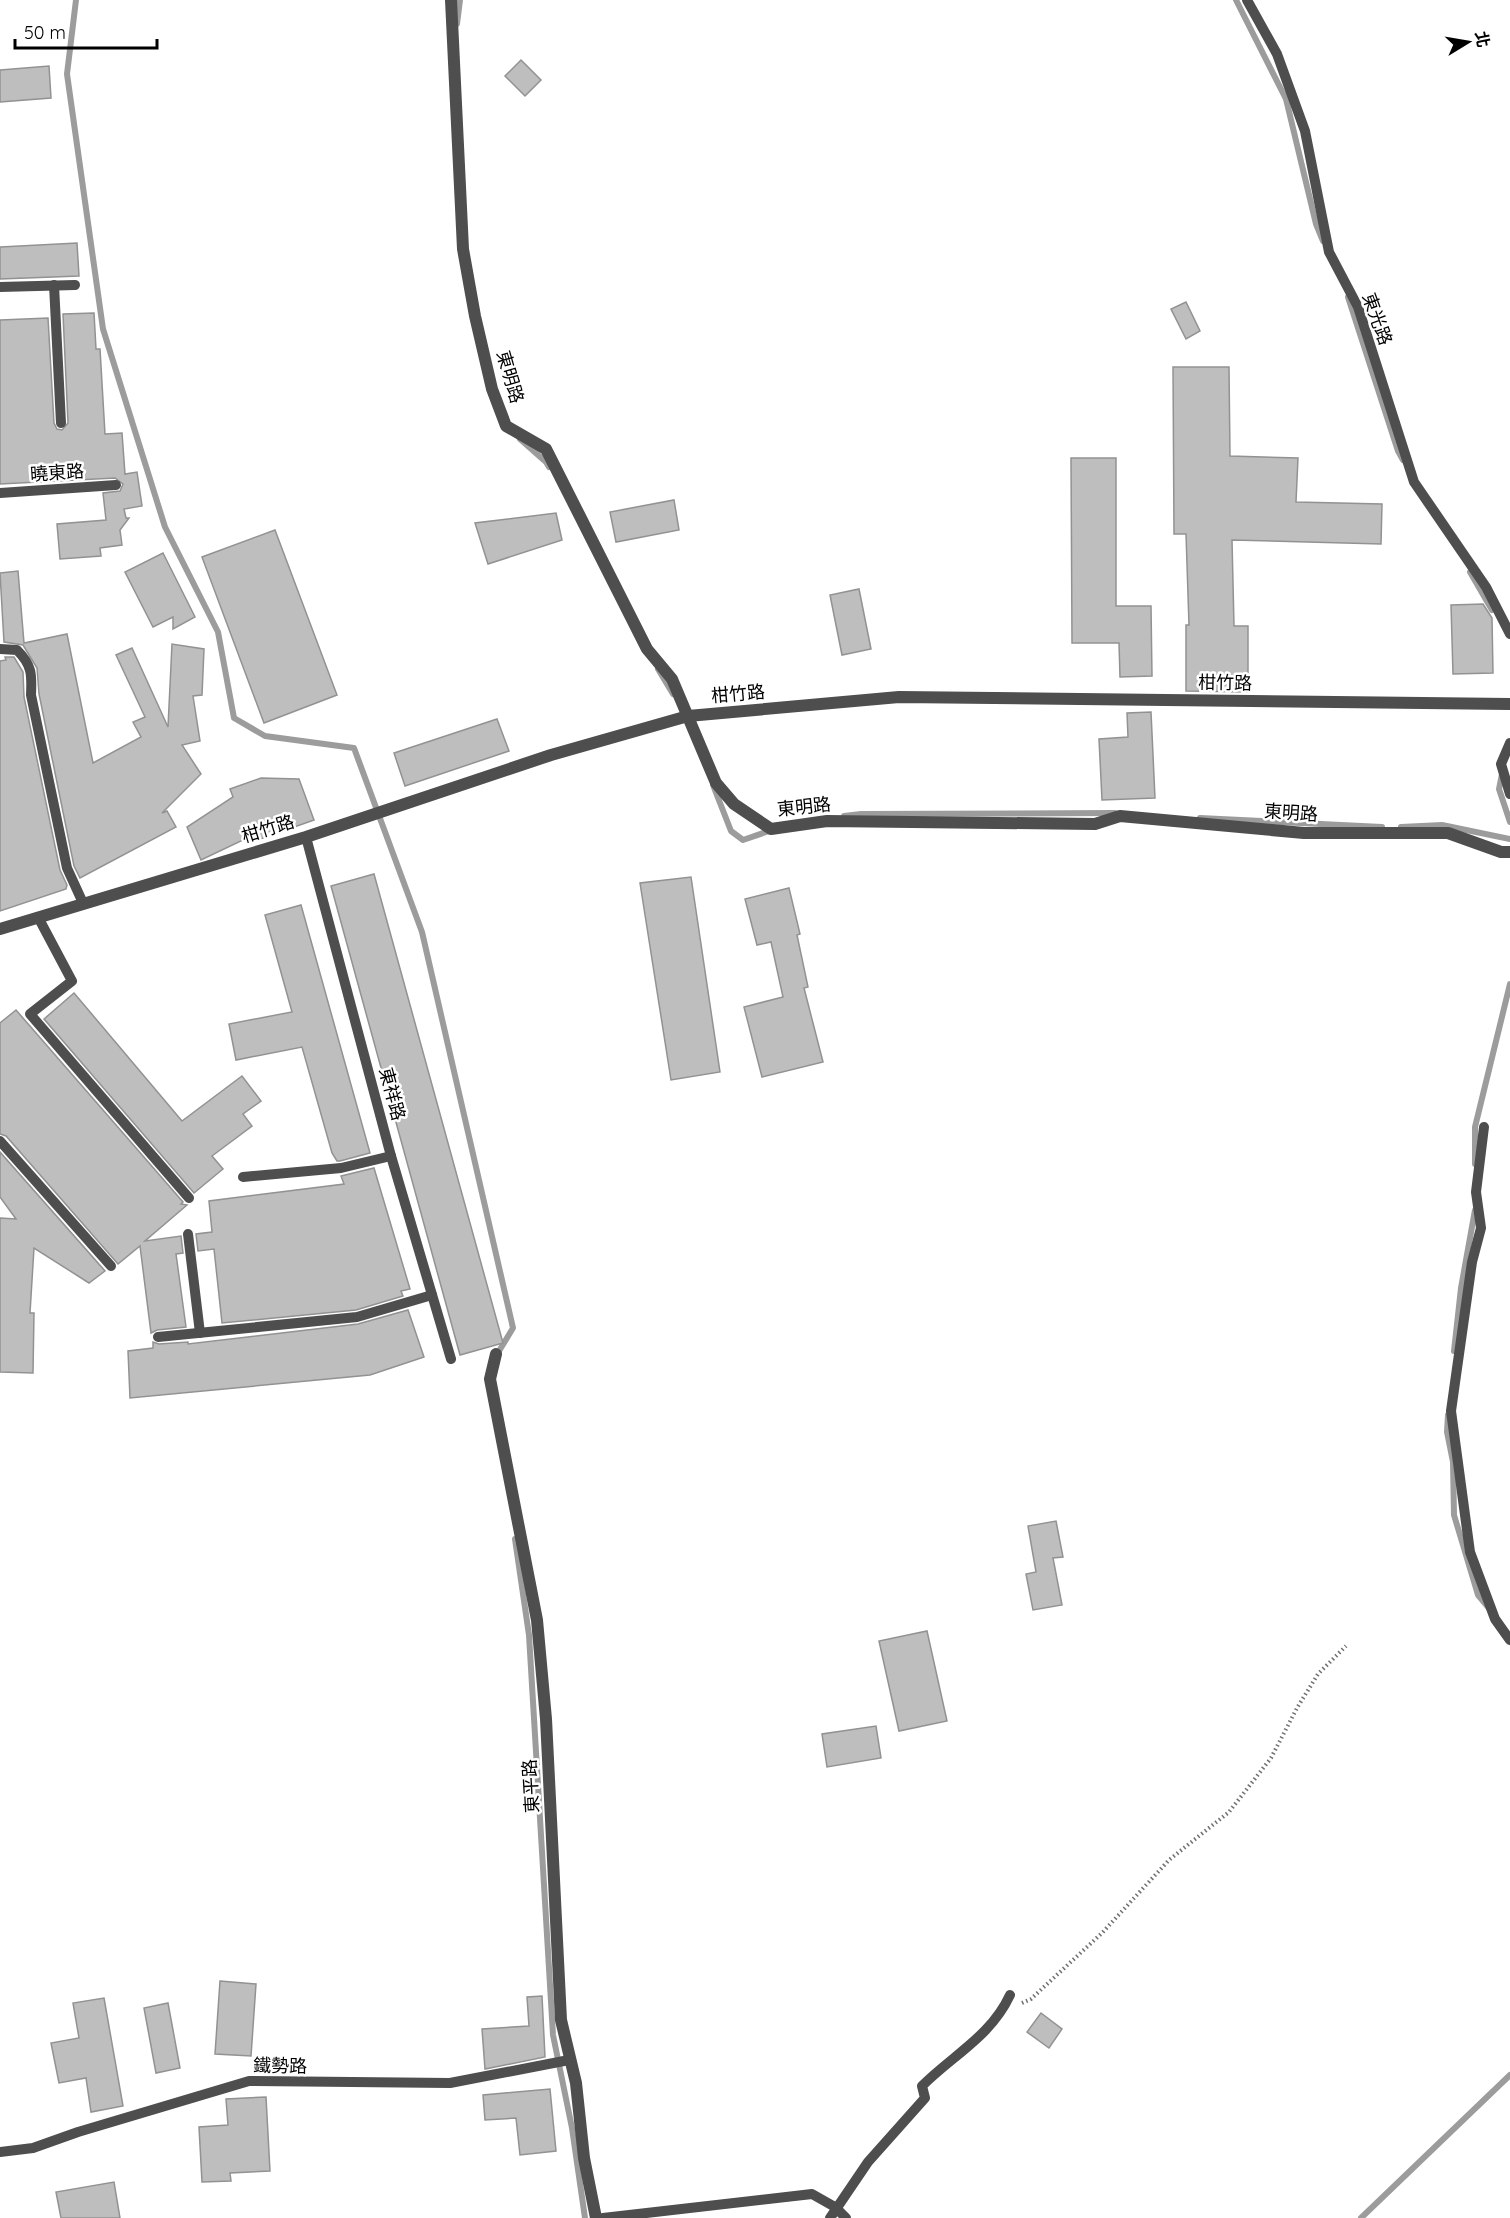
<svg xmlns="http://www.w3.org/2000/svg" width="1510" height="2218" viewBox="0 0 1510 2218" font-family="Quicksand,'Noto Sans TC',sans-serif">
	<style>
		.lines { fill: none; stroke-linecap: round; stroke-linejoin: round }
		.stream { stroke: #9c9c9c; stroke-width: 6 }
		.building { fill: #bebebe; stroke: #929292; stroke-width: 1.5 }
		.path { stroke: #707070; stroke-width: 4; stroke-dasharray: 1.5 3; stroke-linecap: butt }
		.service { stroke: #4e4e4e; stroke-width: 10 }
		.minor { stroke: #4e4e4e; stroke-width: 12 }
		.tertiary { stroke: #4e4e4e; stroke-width: 12 }
		.labels { text-anchor: middle; stroke-width: 5; stroke-linejoin: round; paint-order: stroke }
		.street-label { font-size: 18px; fill: #000; stroke: #fff }
	</style>
	<rect width="100%" height="100%" fill="#fff"/>
	<g class="lines">
		<g class="stream">
			<path d="M 76,0 L 67,74 L 103,329 L 165,527 L 218,632 L 234,718 L 265,736 L 354,748 L 422,932 L 513,1328 L 496,1356"/>
			<path d="M 1236,0 L 1286,99 L 1316,224 L 1323,241"/>
			<path d="M 457,24 L 460,0"/>
			<path d="M 1348,297 L 1398,451 L 1403,460"/>
			<path d="M 520,439 L 546,462 L 549,467"/>
			<path d="M 1470,572 L 1492,610"/>
			<path d="M 658,669 L 673,694"/>
			<path d="M 1502,774 L 1499,789 L 1510,822"/>
			<path d="M 713,785 L 731,831 L 743,840 L 772,830"/>
			<path d="M 844,816 L 861,814 L 1115,813"/>
			<path d="M 1200,818 L 1382,827"/>
			<path d="M 1401,827 L 1442,825 L 1510,839"/>
			<path d="M 1475,1164 L 1475,1127 L 1510,984"/>
			<path d="M 1454,1351 L 1461,1288 L 1475,1210"/>
			<path d="M 1448,1415 L 1447,1432 L 1453,1462 L 1454,1515 L 1478,1595 L 1488,1607"/>
			<path d="M 515,1539 L 529,1635 L 553,2035 L 572,2128 L 585,2218"/>
			<path d="M 1361,2218 L 1510,2075"/>
		</g>
	</g>
	<g class="building">
		<path d="M 521,60 L 541,80 L 525,96 L 505,76 Z"/>
		<path d="M 49,66 L 51,98 L 0,102 L 0,70 Z"/>
		<path d="M 77,243 L 79,276 L 0,279 L 0,247 Z"/>
		<path d="M 1186,302 L 1200,331 L 1186,339 L 1171,309 Z"/>
		<path d="M 94,313 L 96,349 L 100,349 L 105,434 L 122,433 L 125,474 L 137,472 L 142,506 L 124,509 L 126,518 L 129,518 L 120,530 L 122,545 L 100,548 L 101,556 L 60,559 L 57,524 L 106,520 L 103,493 L 120,491 L 123,484 L 115,478 L 0,484 L 0,320 L 48,318 L 54,423 L 57,429 L 62,430 L 68,423 L 63,314 Z"/>
		<path d="M 1173,367 L 1229,367 L 1230,456 L 1298,458 L 1296,502 L 1382,504 L 1381,544 L 1232,540 L 1234,626 L 1248,626 L 1248,692 L 1186,691 L 1186,625 L 1189,625 L 1186,534 L 1174,534 Z"/>
		<path d="M 1071,458 L 1116,458 L 1116,606 L 1151,606 L 1152,676 L 1120,677 L 1119,643 L 1072,643 Z"/>
		<path d="M 674,500 L 679,530 L 616,542 L 610,512 Z"/>
		<path d="M 556,513 L 562,540 L 488,564 L 475,523 Z"/>
		<path d="M 275,530 L 337,695 L 264,723 L 202,557 Z"/>
		<path d="M 163,553 L 195,617 L 173,629 L 173,617 L 153,627 L 125,572 Z"/>
		<path d="M 18,571 L 24,643 L 67,634 L 93,763 L 141,737 L 133,722 L 145,717 L 116,655 L 132,648 L 168,727 L 172,644 L 204,649 L 202,695 L 193,696 L 200,741 L 182,745 L 201,774 L 162,813 L 167,811 L 176,827 L 80,878 L 74,866 L 39,694 L 37,668 L 23,645 L 4,642 L 0,573 Z"/>
		<path d="M 859,589 L 871,649 L 842,655 L 830,595 Z"/>
		<path d="M 1483,604 L 1492,618 L 1493,673 L 1453,674 L 1451,605 Z"/>
		<path d="M 5,657 L 14,657 L 23,672 L 24,697 L 60,870 L 67,885 L 66,889 L 0,911 L 0,661 L 6,660 Z"/>
		<path d="M 1151,712 L 1155,798 L 1102,800 L 1099,739 L 1128,737 L 1127,713 Z"/>
		<path d="M 497,719 L 509,751 L 405,786 L 394,753 Z"/>
		<path d="M 261,778 L 299,779 L 314,820 L 249,843 L 247,838 L 201,860 L 187,827 L 233,797 L 230,789 Z"/>
		<path d="M 374,874 L 503,1343 L 460,1355 L 331,886 Z"/>
		<path d="M 691,877 L 720,1072 L 671,1080 L 640,883 Z"/>
		<path d="M 789,888 L 800,934 L 797,935 L 808,987 L 804,988 L 823,1062 L 762,1077 L 744,1007 L 783,997 L 771,942 L 757,945 L 745,899 Z"/>
		<path d="M 301,905 L 370,1153 L 340,1161 L 337,1161 L 332,1153 L 302,1047 L 236,1060 L 229,1024 L 292,1012 L 265,915 Z"/>
		<path d="M 74,993 L 182,1121 L 242,1076 L 261,1101 L 243,1114 L 252,1126 L 212,1156 L 223,1169 L 194,1193 L 44,1019 Z"/>
		<path d="M 16,1010 L 183,1202 L 181,1204 L 187,1205 L 145,1241 L 181,1236 L 183,1253 L 176,1254 L 186,1327 L 157,1330 L 151,1333 L 140,1246 L 118,1264 L 6,1136 L 0,1134 L 0,1023 Z"/>
		<path d="M 0,1152 L 105,1271 L 89,1283 L 34,1248 L 30,1313 L 34,1313 L 33,1373 L 0,1372 L 0,1218 L 16,1219 L 0,1197 Z"/>
		<path d="M 374,1168 L 410,1289 L 401,1291 L 403,1296 L 356,1310 L 222,1323 L 214,1249 L 198,1251 L 196,1234 L 212,1232 L 209,1201 L 344,1184 L 341,1176 Z"/>
		<path d="M 408,1310 L 424,1357 L 370,1375 L 130,1398 L 128,1351 L 153,1348 L 153,1342 L 159,1344 L 188,1342 L 188,1344 L 358,1324 Z"/>
		<path d="M 1056,1521 L 1063,1557 L 1053,1558 L 1062,1605 L 1033,1610 L 1026,1574 L 1036,1572 L 1028,1526 Z"/>
		<path d="M 927,1631 L 947,1721 L 899,1731 L 879,1641 Z"/>
		<path d="M 876,1726 L 881,1758 L 827,1767 L 822,1734 Z"/>
		<path d="M 220,1981 L 256,1984 L 251,2056 L 215,2054 Z"/>
		<path d="M 542,1996 L 545,2057 L 485,2069 L 482,2029 L 529,2026 L 527,1997 Z"/>
		<path d="M 104,1998 L 123,2106 L 91,2112 L 86,2078 L 59,2083 L 51,2043 L 79,2038 L 73,2003 Z"/>
		<path d="M 168,2003 L 180,2068 L 156,2073 L 144,2008 Z"/>
		<path d="M 1041,2013 L 1062,2029 L 1049,2048 L 1027,2032 Z"/>
		<path d="M 550,2089 L 556,2151 L 520,2155 L 516,2118 L 485,2120 L 483,2095 Z"/>
		<path d="M 266,2097 L 270,2171 L 230,2173 L 231,2181 L 202,2182 L 199,2127 L 228,2125 L 226,2099 Z"/>
		<path d="M 114,2182 L 120,2218 L 61,2218 L 56,2192 Z"/>
	</g>
	<g class="lines">
		<path class="path" d="M 1022,2003 L 1031,1999 L 1102,1933 L 1169,1860 L 1229,1812 L 1271,1758 L 1297,1708 L 1318,1674 L 1346,1646"/>
		<g class="service">
			<path d="M 1247,0 L 1277,54 L 1305,131 L 1329,252 L 1358,307 L 1414,482 L 1486,587 L 1510,634"/>
			<path d="M 54,285 L 61,423"/>
			<path d="M 0,287 L 75,285"/>
			<path d="M 0,493 L 116,485"/>
			<path d="M 0,649 L 17,650 C 32,665 32,674 31,695 L 67,868 L 83,903"/>
			<path d="M 1510,743 L 1501,764 L 1510,794"/>
			<path d="M 306,837 L 391,1156 L 451,1359"/>
			<path d="M 38,917 L 72,981 L 30,1014 L 189,1198"/>
			<path d="M 1484,1127 L 1476,1192 L 1481,1228 L 1472,1262 L 1451,1411 L 1470,1552 L 1495,1619 L 1510,1640"/>
			<path d="M 0,1141 L 111,1266"/>
			<path d="M 243,1177 L 341,1168 L 391,1156"/>
			<path d="M 188,1234 L 200,1333"/>
			<path d="M 158,1337 L 357,1317 L 432,1295"/>
			<path d="M 0,2152 L 33,2148 L 78,2132 L 249,2081 L 450,2083 L 569,2060"/>
			<path d="M 603,2218 L 812,2194 L 835,2207 L 846,2218"/>
			<path d="M 830,2218 L 868,2162 L 925,2098 L 922,2086 C 953,2055 991,2036 1010,1995"/>
		</g>
		<g class="minor">
			<path d="M 451,0 L 463,249 L 475,316 L 492,389 L 506,426 L 546,449 L 647,649 L 672,679 L 716,783 L 734,804 L 771,829 L 827,821 L 1095,824 L 1120,816 L 1304,833 L 1448,833 L 1501,852 L 1510,852"/>
			<path d="M 496,1354 L 490,1379 L 537,1620 L 546,1719 L 561,2020 L 576,2083 L 584,2158 L 596,2218"/>
		</g>
		<path class="tertiary" d="M 0,929 L 306,837 L 551,755 L 688,716 L 899,697 L 1510,704"/>
	</g>
	<g class="labels">
		<g class="street-label">
			<text transform="translate(1377 319) rotate(70)" y="6">東光路</text>
			<text transform="translate(510 377) rotate(74)" y="6">東明路</text>
			<text transform="translate(57 473) rotate(-4)" y="6">曉東路</text>
			<text transform="translate(1225 683) rotate(1)" y="6">柑竹路</text>
			<text transform="translate(738 694) rotate(-5)" y="6">柑竹路</text>
			<text transform="translate(804 807) rotate(-6)" y="6">東明路</text>
			<text transform="translate(1291 813) rotate(4)" y="6">東明路</text>
			<text transform="translate(268 829) rotate(-17)" y="6">柑竹路</text>
			<text transform="translate(392 1094) rotate(75)" y="6">東祥路</text>
			<text transform="translate(531 1786) rotate(-93)" y="6">東平路</text>
			<text transform="translate(280 2066) rotate(1)" y="6">鐵勢路</text>
		</g>
	</g>
	<g transform="translate(1468 42) rotate(79)" stroke="#ffffff" stroke-width="4.5" paint-order="stroke">
	<path d="M0-4.5L10 22L0 15L-10 22Z" fill="#000000"/>
	<text y="-9" font-size="16" font-weight="bold" text-anchor="middle" fill="#000000">北</text>
	</g>
	<path d="M15 39v9h142v-9" fill="none" stroke="#000000" stroke-width="3"/>
	<text x="24" y="39" font-size="18" fill="#000000" stroke="#ffffff" stroke-width="4.5" paint-order="stroke">50 m</text>
</svg>
